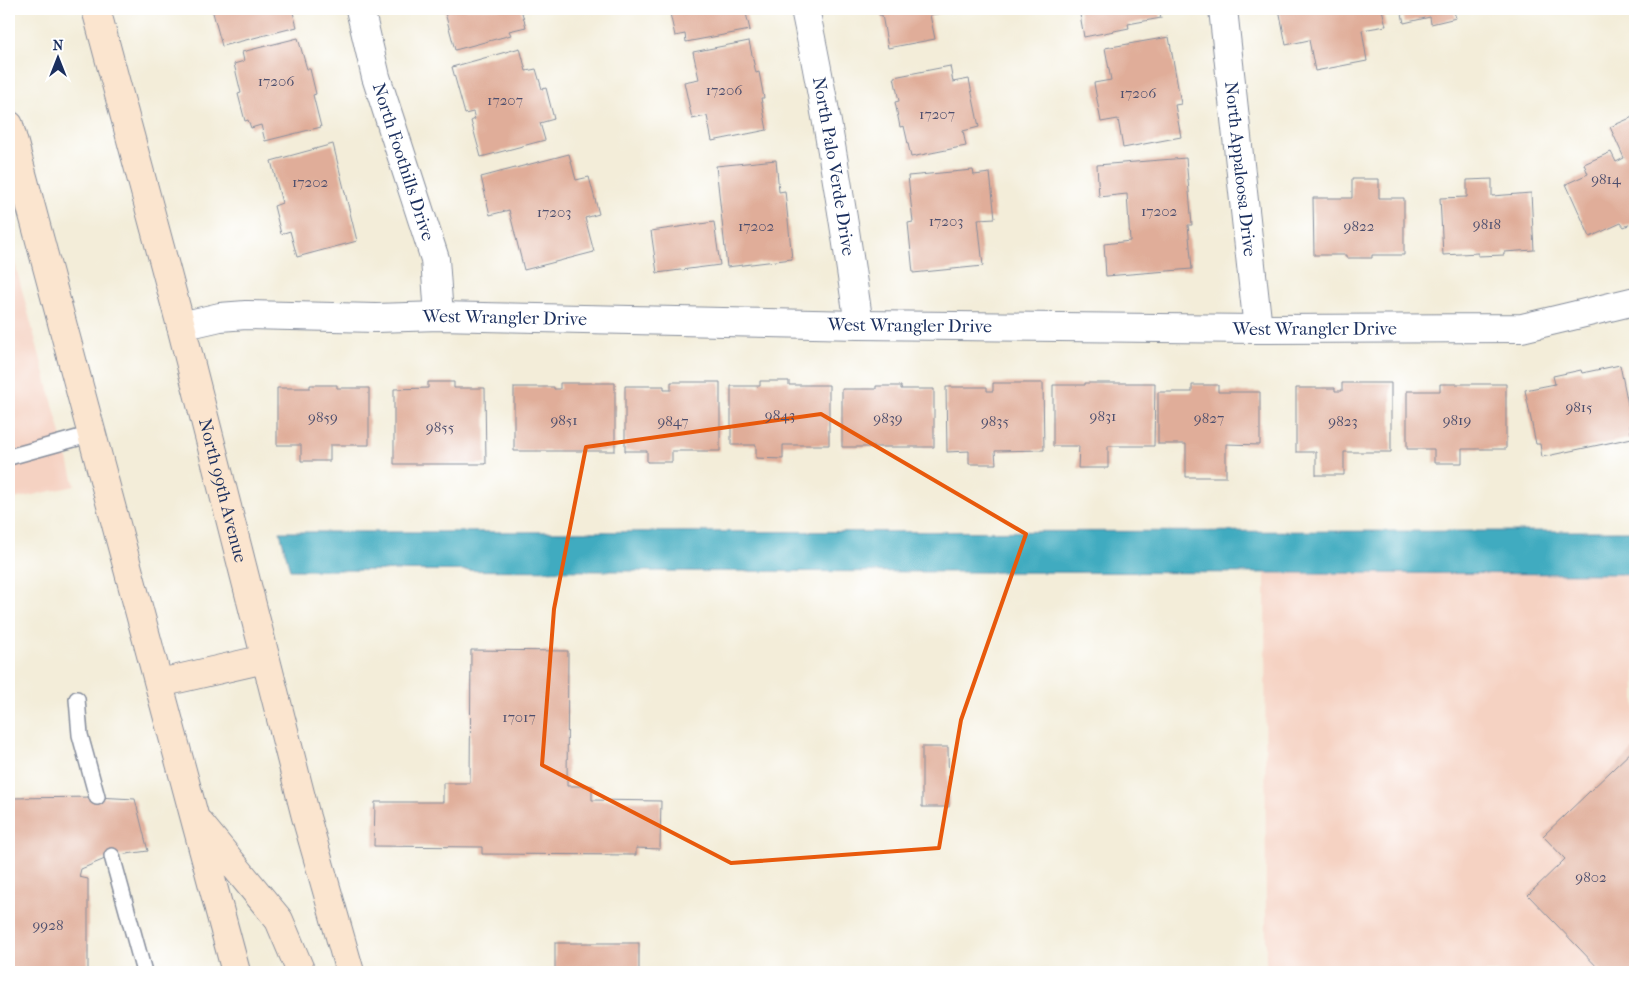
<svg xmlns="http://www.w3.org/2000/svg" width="1644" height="981" viewBox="0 0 1644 981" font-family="'IM FELL French Canon',serif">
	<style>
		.built { fill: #f5d2c2 }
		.water { fill: #40abc0; stroke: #2e6d8f }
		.building { fill: #e0ad99 }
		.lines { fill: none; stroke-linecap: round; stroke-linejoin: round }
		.service-casing { stroke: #878e9c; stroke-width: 18 }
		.minor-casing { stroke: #878e9c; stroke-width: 30 }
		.secondary-casing { stroke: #878e9c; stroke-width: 30 }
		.service { stroke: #fff; stroke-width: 15 }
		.minor { stroke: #fff; stroke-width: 28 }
		.secondary { stroke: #fbe5cf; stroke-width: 28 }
		.marked { fill: none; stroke: #e8590c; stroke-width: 4; stroke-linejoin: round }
		.labels { text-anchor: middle; stroke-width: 5; stroke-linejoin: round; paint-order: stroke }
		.number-label { font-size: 15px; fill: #4c4e6d }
		.street-label { font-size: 18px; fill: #1b2f5e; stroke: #fff }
	</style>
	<rect width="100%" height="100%" fill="#fff"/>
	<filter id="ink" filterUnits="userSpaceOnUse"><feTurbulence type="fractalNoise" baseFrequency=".02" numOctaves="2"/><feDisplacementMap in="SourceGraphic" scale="10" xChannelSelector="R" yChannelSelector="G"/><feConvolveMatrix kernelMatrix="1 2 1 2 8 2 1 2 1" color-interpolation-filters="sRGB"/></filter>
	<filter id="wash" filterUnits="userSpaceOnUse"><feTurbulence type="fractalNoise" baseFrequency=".0096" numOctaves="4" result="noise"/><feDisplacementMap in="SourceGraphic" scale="20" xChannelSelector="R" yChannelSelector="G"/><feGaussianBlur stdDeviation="1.12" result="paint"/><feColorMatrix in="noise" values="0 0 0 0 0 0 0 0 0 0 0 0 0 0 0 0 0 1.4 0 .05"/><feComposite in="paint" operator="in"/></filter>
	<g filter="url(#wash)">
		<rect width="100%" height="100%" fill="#f3edd9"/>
		<g class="built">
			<path d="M 9,242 L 75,486 L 9,500 Z"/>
			<path d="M 1265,573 L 1635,574 L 1635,972 L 1266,972 Z"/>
		</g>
		<path class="water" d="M 1635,531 L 1635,574 L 290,570 L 280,532 Z"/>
		<g id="blocks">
			<g class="building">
				<path d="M 212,9 L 292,9 L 297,27 L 222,46 Z"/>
				<path d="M 444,9 L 521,9 L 526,27 L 509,31 L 511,35 L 455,50 Z"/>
				<path d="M 669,9 L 745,9 L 750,30 L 686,42 L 685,34 L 675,36 Z"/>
				<path d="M 878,9 L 953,9 L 953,11 L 930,15 L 935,39 L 888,48 L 882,15 L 879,15 Z"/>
				<path d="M 1079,9 L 1159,9 L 1161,18 L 1128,24 L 1129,28 L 1084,37 Z"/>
				<path d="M 1279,9 L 1382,9 L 1386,26 L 1362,30 L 1367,61 L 1315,71 L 1309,40 L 1286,45 Z"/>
				<path d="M 1401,9 L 1463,9 L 1454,12 L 1456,18 L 1431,24 L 1430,17 L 1404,23 Z"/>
				<path d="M 1169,37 L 1181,104 L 1175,105 L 1181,137 L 1123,148 L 1118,119 L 1101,122 L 1094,83 L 1111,80 L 1105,48 Z"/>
				<path d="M 298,38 L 307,69 L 310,69 L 316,94 L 313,95 L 321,127 L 265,141 L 261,125 L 251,128 L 248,120 L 245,121 L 238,94 L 241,93 L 234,64 L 244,61 L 242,52 Z"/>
				<path d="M 749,41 L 756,73 L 759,72 L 764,98 L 761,98 L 767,130 L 712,141 L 707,116 L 692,119 L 684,82 L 699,79 L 693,52 Z"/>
				<path d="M 520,48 L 526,71 L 536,69 L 542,89 L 546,88 L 554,119 L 540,123 L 545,140 L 481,157 L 471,121 L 475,119 L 473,112 L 465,114 L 452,67 Z"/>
				<path d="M 950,66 L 953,82 L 969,79 L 979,127 L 963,131 L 966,146 L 911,157 L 904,126 L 900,127 L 895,102 L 899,101 L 894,77 Z"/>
				<path d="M 1635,116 L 1635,222 L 1624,227 L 1621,223 L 1590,237 L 1566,184 L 1588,174 L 1584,164 L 1611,152 L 1616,162 L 1624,158 L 1610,127 Z"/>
				<path d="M 333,144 L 357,241 L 297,257 L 290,231 L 281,234 L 274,206 L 282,203 L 271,161 Z"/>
				<path d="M 569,154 L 576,180 L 589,177 L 599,214 L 585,218 L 594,252 L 524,270 L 509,210 L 490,215 L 481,177 Z"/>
				<path d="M 1186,158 L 1192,225 L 1188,225 L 1192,269 L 1106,276 L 1104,244 L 1130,241 L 1127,194 L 1099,197 L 1097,165 Z"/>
				<path d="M 776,160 L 779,192 L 785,191 L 792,259 L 727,267 L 716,166 Z"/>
				<path d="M 973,170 L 974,175 L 990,173 L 995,218 L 978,219 L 983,266 L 913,273 L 908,223 L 913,222 L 908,176 Z"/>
				<path d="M 1352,179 L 1379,179 L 1379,198 L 1404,198 L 1404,255 L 1372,255 L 1372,258 L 1346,258 L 1346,255 L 1314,255 L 1313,198 L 1352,198 Z"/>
				<path d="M 1492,179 L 1492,196 L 1531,193 L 1534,250 L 1504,252 L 1504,255 L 1478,256 L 1478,253 L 1443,255 L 1440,198 L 1467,197 L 1467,180 Z"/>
				<path d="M 714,222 L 720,265 L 657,273 L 651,231 Z"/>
				<path d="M 1620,365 L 1632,424 L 1630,425 L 1632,438 L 1542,457 L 1540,444 L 1536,444 L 1525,390 L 1555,384 L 1553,376 L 1581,370 L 1582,373 Z"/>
				<path d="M 760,381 L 789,381 L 789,385 L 829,385 L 829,445 L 783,445 L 783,459 L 756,458 L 756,445 L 731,445 L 731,386 L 760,386 Z"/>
				<path d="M 428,382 L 454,382 L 454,388 L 485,388 L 486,464 L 394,464 L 394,389 L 428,388 Z"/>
				<path d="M 671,382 L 720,382 L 720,451 L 672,451 L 672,462 L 647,462 L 647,451 L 625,451 L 625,386 L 664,386 L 664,390 L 671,390 Z"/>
				<path d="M 560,383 L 615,383 L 615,451 L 514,451 L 514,387 L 554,387 L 554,389 L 560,389 Z"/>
				<path d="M 993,383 L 1043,383 L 1044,450 L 995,451 L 996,464 L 969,464 L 969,451 L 947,452 L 946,387 L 987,387 L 987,391 L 993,391 Z"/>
				<path d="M 1085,383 L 1155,383 L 1154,446 L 1108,446 L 1108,468 L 1078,468 L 1079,446 L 1053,446 L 1053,385 L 1085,385 Z"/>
				<path d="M 1342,383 L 1391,383 L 1391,452 L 1344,452 L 1344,475 L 1316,475 L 1316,452 L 1296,452 L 1296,388 L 1335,388 L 1335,391 L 1342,391 Z"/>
				<path d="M 1440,384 L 1506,384 L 1506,449 L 1462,449 L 1462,463 L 1434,463 L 1434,449 L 1407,449 L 1407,391 L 1440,391 Z"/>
				<path d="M 310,385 L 337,385 L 337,388 L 369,388 L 369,445 L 330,445 L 330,461 L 301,461 L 301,445 L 277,445 L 277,388 L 310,388 Z"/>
				<path d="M 1192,385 L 1218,385 L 1218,392 L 1260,392 L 1260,445 L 1226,444 L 1226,477 L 1186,477 L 1186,444 L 1158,444 L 1158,392 L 1192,392 Z"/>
				<path d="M 876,386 L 901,386 L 901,389 L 934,389 L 934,447 L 842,447 L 842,389 L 876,389 Z"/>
				<path d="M 471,650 L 568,651 L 567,786 L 592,786 L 592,800 L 661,801 L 660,849 L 636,848 L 636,855 L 482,854 L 482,847 L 374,846 L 375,802 L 443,802 L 443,783 L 470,783 Z"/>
				<path d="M 922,747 L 948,747 L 949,807 L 922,807 Z"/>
				<path d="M 1635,748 L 1635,972 L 1602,972 L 1528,895 L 1565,859 L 1543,836 Z"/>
				<path d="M 97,797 L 135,799 L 148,851 L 112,856 L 81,869 L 79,877 L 88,879 L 88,972 L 9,972 L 9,798 Z"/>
				<rect x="555" y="943" width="84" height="29"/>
			</g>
		</g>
	</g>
	<g filter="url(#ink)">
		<use href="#blocks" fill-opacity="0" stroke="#878e9c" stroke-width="1"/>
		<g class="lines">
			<defs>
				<g id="service">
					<path d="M 9,457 L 92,434"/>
					<path d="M 77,699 L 80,735 L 97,797"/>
					<path d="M 112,856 L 144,972"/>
				</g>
				<g id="minor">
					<path id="s1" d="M 360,9 L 376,77 L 435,259 L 439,316"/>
					<path id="s2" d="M 805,9 C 827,113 844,219 859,325"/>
					<path id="s3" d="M 1223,9 L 1258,329"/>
					<path id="s4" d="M 181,326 L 220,317 L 246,315 L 376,318 L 439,316 L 859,325 L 1258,329 L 1522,328 L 1635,301"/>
				</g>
				<g id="secondary">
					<path id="s5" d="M 96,9 L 181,326 L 306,817 L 350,972"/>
					<path d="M 9,125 L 236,972"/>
					<path d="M 160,683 L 265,659"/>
					<path d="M 200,824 L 279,920 L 301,972"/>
				</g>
			</defs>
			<use href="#service" class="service-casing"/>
			<use href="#minor" class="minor-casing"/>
			<use href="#secondary" class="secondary-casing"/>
			<use href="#service" class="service"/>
			<use href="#minor" class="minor"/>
			<use href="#secondary" class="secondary"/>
		</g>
	</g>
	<path class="marked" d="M 821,414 L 1026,534 L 961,720 L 939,848 L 731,863 L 542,765 L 554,609 L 586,447 Z"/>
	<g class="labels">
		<g class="number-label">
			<text x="276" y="86">17206</text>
			<text x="724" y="95">17206</text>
			<text x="1138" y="98">17206</text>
			<text x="505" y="105">17207</text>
			<text x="937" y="119">17207</text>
			<text x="1606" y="184">9814</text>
			<text x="310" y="187">17202</text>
			<text x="1159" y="216">17202</text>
			<text x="554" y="217">17203</text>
			<text x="946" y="226">17203</text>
			<text x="1487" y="229">9818</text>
			<text x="756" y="231">17202</text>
			<text x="1359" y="231">9822</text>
			<text x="1579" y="412">9815</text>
			<text x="780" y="420">9843</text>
			<text x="1103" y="421">9831</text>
			<text x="323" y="422">9859</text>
			<text x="888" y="423">9839</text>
			<text x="1209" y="423">9827</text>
			<text x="564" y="425">9851</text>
			<text x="1457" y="425">9819</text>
			<text x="673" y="426">9847</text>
			<text x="995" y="426">9835</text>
			<text x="1343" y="426">9823</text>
			<text x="440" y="432">9855</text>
			<text x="519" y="722">17017</text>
			<text x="1591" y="882">9802</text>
			<text x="48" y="930">9928</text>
		</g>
		<g class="street-label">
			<text dy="6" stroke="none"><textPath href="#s1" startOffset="159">North Foothills Drive</textPath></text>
			<text dy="6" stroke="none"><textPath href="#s2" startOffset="160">North Palo Verde Drive</textPath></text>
			<text dy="6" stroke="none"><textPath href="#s3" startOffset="161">North Appaloosa Drive</textPath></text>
			<text dy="6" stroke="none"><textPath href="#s4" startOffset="325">West Wrangler Drive</textPath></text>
			<text dy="6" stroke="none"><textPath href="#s4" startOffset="730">West Wrangler Drive</textPath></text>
			<text dy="6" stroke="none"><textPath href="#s4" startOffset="1135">West Wrangler Drive</textPath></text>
			<text dy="6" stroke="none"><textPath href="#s5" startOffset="498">North 99th Avenue</textPath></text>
		</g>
	</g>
	<rect width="1644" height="981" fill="none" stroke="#fff" stroke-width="30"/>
	<g transform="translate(58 58)" stroke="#ffffff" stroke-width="4" paint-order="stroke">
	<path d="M0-4L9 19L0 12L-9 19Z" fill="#1b2f5e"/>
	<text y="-8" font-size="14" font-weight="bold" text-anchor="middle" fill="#1b2f5e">N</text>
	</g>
</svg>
